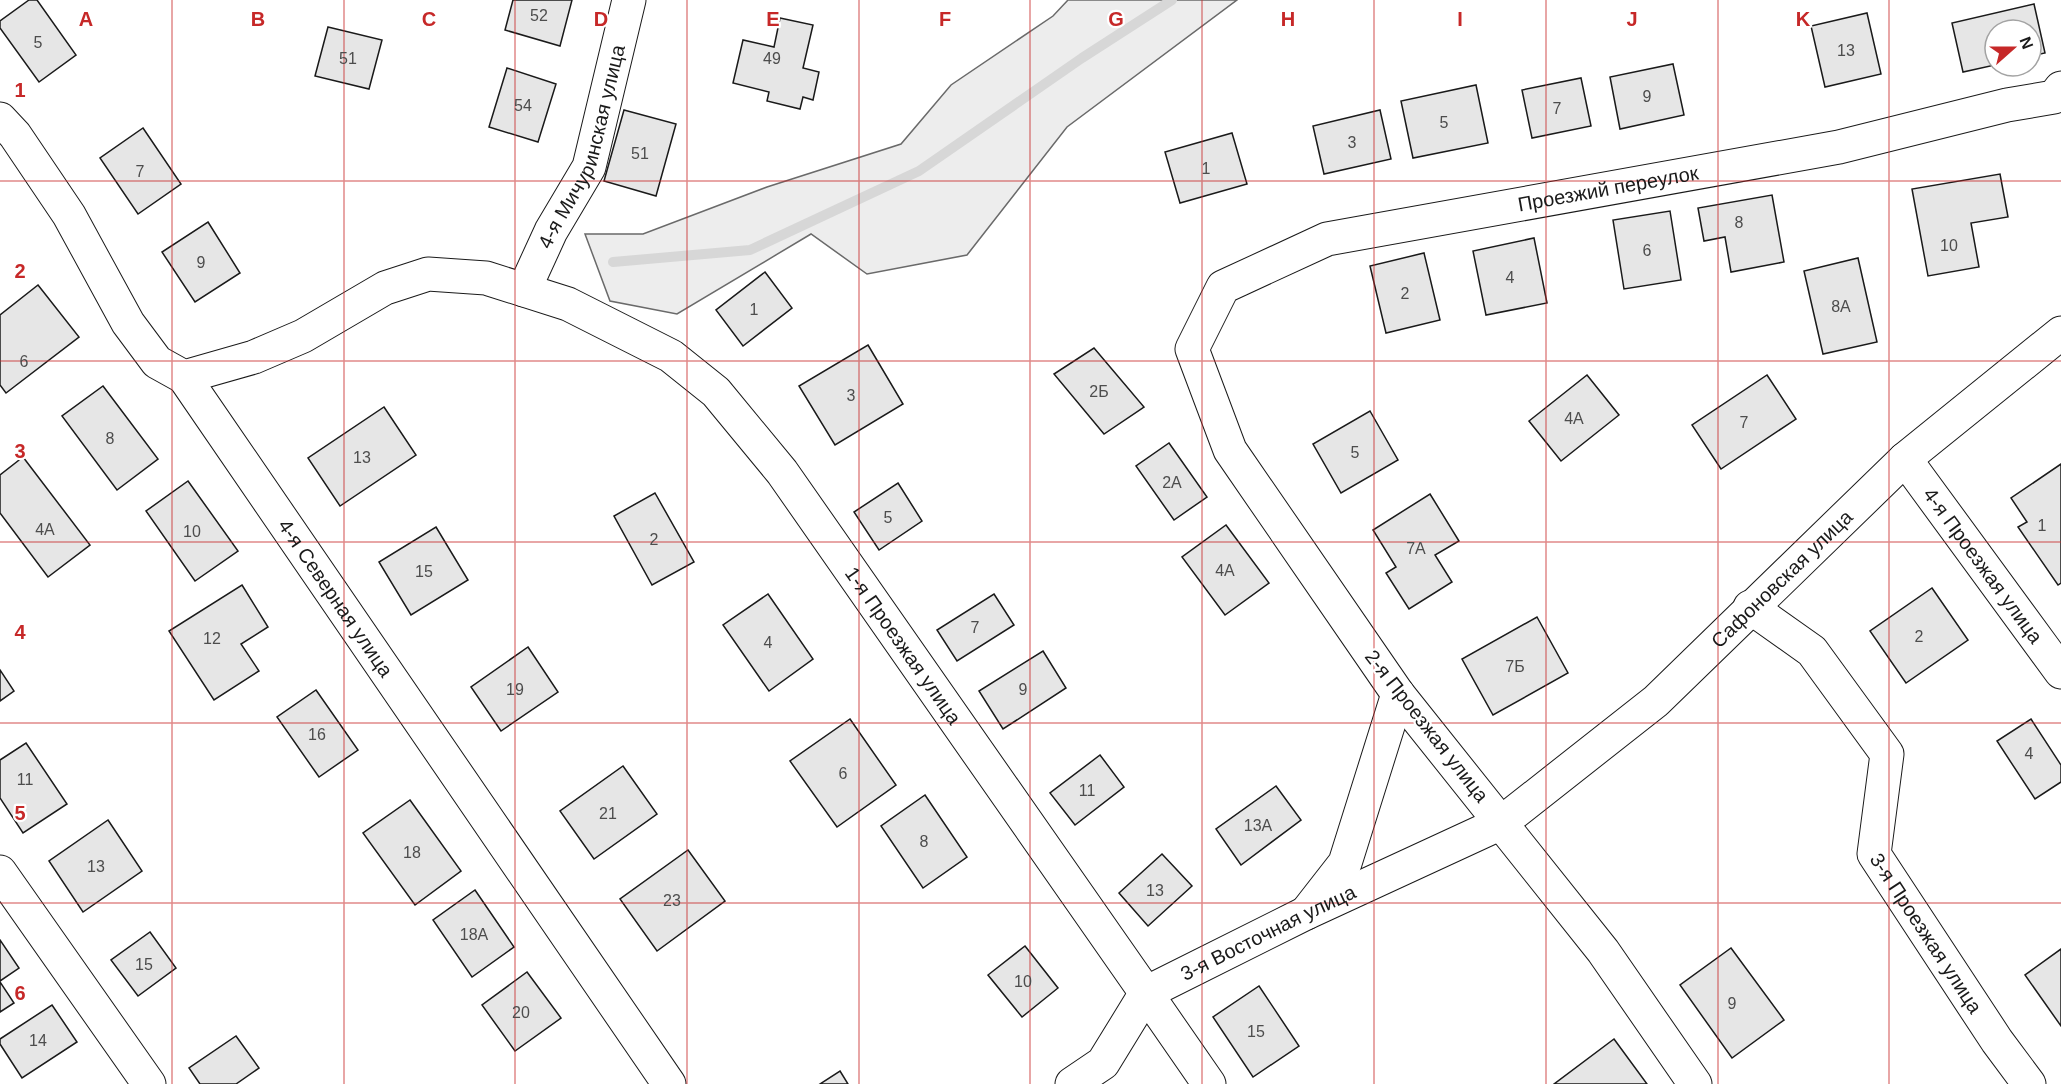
<svg xmlns="http://www.w3.org/2000/svg" width="2061" height="1084" viewBox="0 0 2061 1084" font-family="Helvetica,sans-serif">
	<style>
		.green { fill: #ededed; stroke: #6a6a6a; stroke-width: 1.5 }
		.lines { fill: none; stroke-linecap: round; stroke-linejoin: round }
		.stream { stroke: #d7d7d7; stroke-width: 10 }
		.building { fill: #e6e6e6; stroke: #1a1a1a; stroke-width: 1.5 }
		.street-casing { stroke: #1a1a1a; stroke-width: 35 }
		.secondary-casing { stroke: #1a1a1a; stroke-width: 35 }
		.street { stroke: #fff; stroke-width: 33 }
		.secondary { stroke: #fff; stroke-width: 33 }
		.grid { fill: none; stroke: #c62828; stroke-width: 1.5; stroke-opacity: 0.55 }
		.labels { text-anchor: middle; stroke-width: 4.5; stroke-linejoin: round; paint-order: stroke }
		.number-label { font-size: 16px; fill: #4d4d4d }
		.street-label { font-size: 20px; fill: #1a1a1a; stroke: #fff }
		.grid-label { font-size: 20px; text-anchor: middle; font-weight: bold; fill: #c62828; stroke: #fff; stroke-width: 4.5; stroke-linejoin: round; paint-order: stroke }
	</style>
	<rect width="100%" height="100%" fill="#fff"/>
	<path class="green" d="M 1068,0 L 1237,0 L 1067,127 L 967,255 L 867,274 L 811,234 L 677,314 L 610,301 L 585,234 L 643,234 L 767,187 L 901,144 L 951,85 L 1053,16 Z"/>
	<g class="lines">
		<path class="stream" d="M 613,262 L 750,250 L 919,171 L 1082,58 L 1172,0"/>
	</g>
	<g class="building">
		<path d="M 29,0 L 37,0 L 76,55 L 39,82 L 0,28 L 0,21 Z"/>
		<path d="M 513,0 L 572,0 L 560,46 L 505,30 Z"/>
		<path d="M 2034,4 L 2045,53 L 2031,56 L 2031,30 L 1995,30 L 1995,65 L 1963,72 L 1952,23 Z"/>
		<path d="M 1867,13 L 1881,74 L 1825,87 L 1811,26 Z"/>
		<path d="M 780,18 L 813,25 L 803,68 L 819,72 L 813,100 L 803,97 L 800,109 L 767,101 L 769,92 L 733,83 L 743,40 L 774,47 Z"/>
		<path d="M 328,27 L 382,40 L 369,89 L 315,76 Z"/>
		<path d="M 1673,64 L 1684,115 L 1620,129 L 1610,77 Z"/>
		<path d="M 507,68 L 556,84 L 538,142 L 489,127 Z"/>
		<path d="M 1581,78 L 1591,126 L 1532,138 L 1522,90 Z"/>
		<path d="M 1476,85 L 1488,143 L 1413,158 L 1401,101 Z"/>
		<path d="M 624,110 L 676,124 L 656,196 L 604,181 Z"/>
		<path d="M 1380,110 L 1391,159 L 1324,174 L 1313,126 Z"/>
		<path d="M 143,128 L 181,184 L 138,214 L 100,158 Z"/>
		<path d="M 1232,133 L 1247,184 L 1180,203 L 1165,152 Z"/>
		<path d="M 2000,174 L 2008,217 L 1971,223 L 1979,267 L 1928,276 L 1912,189 Z"/>
		<path d="M 1772,195 L 1784,262 L 1731,272 L 1725,237 L 1704,241 L 1698,208 Z"/>
		<path d="M 1670,211 L 1681,280 L 1624,289 L 1613,220 Z"/>
		<path d="M 208,222 L 240,273 L 195,302 L 162,252 Z"/>
		<path d="M 1534,238 L 1547,303 L 1486,315 L 1473,251 Z"/>
		<path d="M 1424,253 L 1440,320 L 1386,333 L 1370,266 Z"/>
		<path d="M 1858,258 L 1877,342 L 1823,354 L 1804,271 Z"/>
		<path d="M 765,272 L 792,308 L 743,346 L 716,310 Z"/>
		<path d="M 38,285 L 79,337 L 6,393 L 0,385 L 0,315 Z"/>
		<path d="M 868,345 L 903,404 L 835,445 L 799,386 Z"/>
		<path d="M 1094,348 L 1144,407 L 1104,434 L 1054,374 Z"/>
		<path d="M 1587,375 L 1619,415 L 1561,461 L 1529,421 Z"/>
		<path d="M 1767,375 L 1796,419 L 1721,469 L 1692,425 Z"/>
		<path d="M 103,386 L 158,459 L 117,490 L 62,416 Z"/>
		<path d="M 384,407 L 416,455 L 340,506 L 308,458 Z"/>
		<path d="M 1370,411 L 1398,460 L 1341,493 L 1313,444 Z"/>
		<path d="M 1169,443 L 1207,497 L 1174,520 L 1136,466 Z"/>
		<path d="M 23,457 L 90,545 L 48,577 L 0,513 L 0,475 Z"/>
		<path d="M 2061,464 L 2061,583 L 2058,585 L 2018,527 L 2027,522 L 2011,498 Z"/>
		<path d="M 188,481 L 238,551 L 195,581 L 146,511 Z"/>
		<path d="M 898,483 L 922,521 L 879,550 L 854,512 Z"/>
		<path d="M 655,493 L 694,562 L 652,585 L 614,516 Z"/>
		<path d="M 1430,494 L 1459,541 L 1435,555 L 1452,582 L 1409,609 L 1386,573 L 1396,567 L 1373,530 Z"/>
		<path d="M 1226,525 L 1269,583 L 1225,615 L 1182,557 Z"/>
		<path d="M 436,527 L 468,580 L 411,615 L 379,562 Z"/>
		<path d="M 242,585 L 268,627 L 241,644 L 259,671 L 214,700 L 169,631 Z"/>
		<path d="M 1932,588 L 1968,640 L 1906,683 L 1870,631 Z"/>
		<path d="M 768,594 L 813,659 L 769,691 L 723,625 Z"/>
		<path d="M 994,594 L 1014,625 L 957,661 L 937,630 Z"/>
		<path d="M 1537,617 L 1568,673 L 1493,715 L 1462,659 Z"/>
		<path d="M 528,647 L 558,692 L 501,731 L 471,687 Z"/>
		<path d="M 1043,651 L 1066,688 L 1003,729 L 979,691 Z"/>
		<path d="M 0,670 L 14,691 L 0,701 Z"/>
		<path d="M 316,690 L 358,750 L 319,777 L 277,717 Z"/>
		<path d="M 850,719 L 896,785 L 837,827 L 790,761 Z"/>
		<path d="M 2031,719 L 2061,765 L 2061,782 L 2035,799 L 1997,741 Z"/>
		<path d="M 26,743 L 67,804 L 23,833 L 0,798 L 0,760 Z"/>
		<path d="M 1100,755 L 1124,787 L 1075,825 L 1050,793 Z"/>
		<path d="M 623,766 L 657,814 L 594,859 L 560,811 Z"/>
		<path d="M 1276,786 L 1301,820 L 1241,865 L 1216,829 Z"/>
		<path d="M 925,795 L 967,857 L 923,888 L 881,826 Z"/>
		<path d="M 410,800 L 461,871 L 415,905 L 363,833 Z"/>
		<path d="M 108,820 L 142,871 L 83,912 L 49,861 Z"/>
		<path d="M 688,850 L 725,901 L 657,951 L 620,899 Z"/>
		<path d="M 1162,854 L 1192,886 L 1148,926 L 1119,893 Z"/>
		<path d="M 475,890 L 514,947 L 472,977 L 433,920 Z"/>
		<path d="M 150,932 L 176,968 L 138,996 L 111,960 Z"/>
		<path d="M 0,940 L 19,968 L 0,981 Z"/>
		<path d="M 1025,946 L 1058,988 L 1022,1017 L 988,975 Z"/>
		<path d="M 1731,948 L 1784,1020 L 1732,1058 L 1680,985 Z"/>
		<path d="M 2061,949 L 2061,1026 L 2025,975 Z"/>
		<path d="M 527,972 L 561,1018 L 515,1051 L 482,1005 Z"/>
		<path d="M 0,982 L 14,1003 L 0,1012 Z"/>
		<path d="M 1259,986 L 1299,1046 L 1253,1077 L 1213,1017 Z"/>
		<path d="M 52,1005 L 77,1042 L 22,1078 L 0,1044 L 0,1039 Z"/>
		<path d="M 236,1036 L 259,1068 L 236,1084 L 200,1084 L 189,1068 Z"/>
		<path d="M 1614,1039 L 1647,1084 L 1554,1084 Z"/>
		<path d="M 840,1071 L 848,1084 L 820,1084 Z"/>
	</g>
	<g class="lines">
		<defs>
			<g id="street">
				<path id="s1" d="M 524,290 L 551,231 L 589,167 L 629,0"/>
				<path id="s2" d="M 184,377 L 669,1084"/>
				<path id="s3" d="M 1905,459 L 2061,672"/>
				<path id="s4" d="M 1750,607 L 1812,651 L 1887,754 L 1874,854 L 1997,1041 L 2029,1084"/>
				<path d="M 0,872 L 149,1084"/>
				<path d="M 1306,913 L 1345,863 L 1398,694"/>
				<path d="M 1072,1084 L 1103,1063 L 1146,993 L 1209,1084"/>
				<path id="s5" d="M 1695,1084 L 1603,951 L 1398,694 L 1230,450 L 1192,349 L 1223,287 L 1327,239 L 1839,147 L 2007,105 L 2054,97 L 2061,88"/>
			</g>
			<g id="secondary">
				<path id="s6" d="M 0,119 L 15,135 L 69,215 L 128,323 L 157,362 L 184,377 L 254,357 L 303,336 L 385,288 L 428,274 L 486,278 L 568,304 L 671,356 L 716,392 L 782,472 L 1146,993 L 1306,913 L 1501,823 L 1656,701 L 1905,459 L 2061,333"/>
			</g>
		</defs>
		<use href="#street" class="street-casing"/>
		<use href="#secondary" class="secondary-casing"/>
		<use href="#street" class="street"/>
		<use href="#secondary" class="secondary"/>
	</g>
	<path class="grid" d="M 172,0 L 172,1084M 344,0 L 344,1084M 515,0 L 515,1084M 687,0 L 687,1084M 859,0 L 859,1084M 1030,0 L 1030,1084M 1202,0 L 1202,1084M 1374,0 L 1374,1084M 1546,0 L 1546,1084M 1718,0 L 1718,1084M 1889,0 L 1889,1084M 0,181 L 2061,181M 0,361 L 2061,361M 0,542 L 2061,542M 0,723 L 2061,723M 0,903 L 2061,903"/>
	<g class="labels">
		<g class="number-label">
			<text x="539" y="21">52</text>
			<text x="38" y="48">5</text>
			<text x="1846" y="56">13</text>
			<text x="348" y="64">51</text>
			<text x="772" y="64">49</text>
			<text x="1647" y="102">9</text>
			<text x="523" y="111">54</text>
			<text x="1557" y="114">7</text>
			<text x="1444" y="128">5</text>
			<text x="1352" y="148">3</text>
			<text x="640" y="159">51</text>
			<text x="1206" y="174">1</text>
			<text x="140" y="177">7</text>
			<text x="1739" y="228">8</text>
			<text x="1949" y="251">10</text>
			<text x="1647" y="256">6</text>
			<text x="201" y="268">9</text>
			<text x="1510" y="283">4</text>
			<text x="1405" y="299">2</text>
			<text x="1841" y="312">8А</text>
			<text x="754" y="315">1</text>
			<text x="24" y="367">6</text>
			<text x="1099" y="397">2Б</text>
			<text x="851" y="401">3</text>
			<text x="1574" y="424">4А</text>
			<text x="1744" y="428">7</text>
			<text x="110" y="444">8</text>
			<text x="1355" y="458">5</text>
			<text x="362" y="463">13</text>
			<text x="1172" y="488">2А</text>
			<text x="888" y="523">5</text>
			<text x="2042" y="531">1</text>
			<text x="45" y="535">4А</text>
			<text x="192" y="537">10</text>
			<text x="654" y="545">2</text>
			<text x="1416" y="554">7А</text>
			<text x="1225" y="576">4А</text>
			<text x="424" y="577">15</text>
			<text x="975" y="633">7</text>
			<text x="1919" y="642">2</text>
			<text x="212" y="644">12</text>
			<text x="768" y="648">4</text>
			<text x="1515" y="672">7Б</text>
			<text x="515" y="695">19</text>
			<text x="1023" y="695">9</text>
			<text x="317" y="740">16</text>
			<text x="2029" y="759">4</text>
			<text x="843" y="779">6</text>
			<text x="25" y="785">11</text>
			<text x="1087" y="796">11</text>
			<text x="608" y="819">21</text>
			<text x="1258" y="831">13А</text>
			<text x="924" y="847">8</text>
			<text x="412" y="858">18</text>
			<text x="96" y="872">13</text>
			<text x="1155" y="896">13</text>
			<text x="672" y="906">23</text>
			<text x="474" y="940">18А</text>
			<text x="144" y="970">15</text>
			<text x="1023" y="987">10</text>
			<text x="1732" y="1009">9</text>
			<text x="521" y="1018">20</text>
			<text x="1256" y="1037">15</text>
			<text x="38" y="1046">14</text>
		</g>
		<g class="street-label">
			<text dy="7" stroke="none"><textPath href="#s1" startOffset="156">4-я Мичуринская улица</textPath></text>
			<text dy="7" stroke="none"><textPath href="#s5" startOffset="1364">Проезжий переулок</textPath></text>
			<text dy="7" stroke="none"><textPath href="#s3" startOffset="132">4-я Проезжая улица</textPath></text>
			<text dy="7" stroke="none"><textPath href="#s6" startOffset="2410">Сафоновская улица</textPath></text>
			<text dy="7" stroke="none"><textPath href="#s2" startOffset="268">4-я Северная улица</textPath></text>
			<text dy="7" stroke="none"><textPath href="#s6" startOffset="1220">1-я Проезжая улица</textPath></text>
			<text transform="translate(1427 726) rotate(52)" y="7">2-я Проезжая улица</text>
			<text dy="7" stroke="none"><textPath href="#s4" startOffset="399">3-я Проезжая улица</textPath></text>
			<text dy="7" stroke="none"><textPath href="#s6" startOffset="1780">3-я Восточная улица</textPath></text>
		</g>
	</g>
	<g class="grid-label">
		<text x="86" y="26">A</text>
		<text x="258" y="26">B</text>
		<text x="429" y="26">C</text>
		<text x="601" y="26">D</text>
		<text x="773" y="26">E</text>
		<text x="945" y="26">F</text>
		<text x="1116" y="26">G</text>
		<text x="1288" y="26">H</text>
		<text x="1460" y="26">I</text>
		<text x="1632" y="26">J</text>
		<text x="1803" y="26">K</text>
		<text x="20" y="97">1</text>
		<text x="20" y="278">2</text>
		<text x="20" y="458">3</text>
		<text x="20" y="639">4</text>
		<text x="20" y="820">5</text>
		<text x="20" y="1000">6</text>
	</g>
	<g transform="translate(2013 48) rotate(69)"><circle r="28" fill="#ffffff" stroke="#a3a3a3" stroke-width="1.5"/>
	<path d="M0-4.5L10 22L0 15L-10 22Z" fill="#c62828"/>
	<text y="-9" font-size="16" font-weight="bold" text-anchor="middle" fill="#1a1a1a">N</text>
	</g>
</svg>
